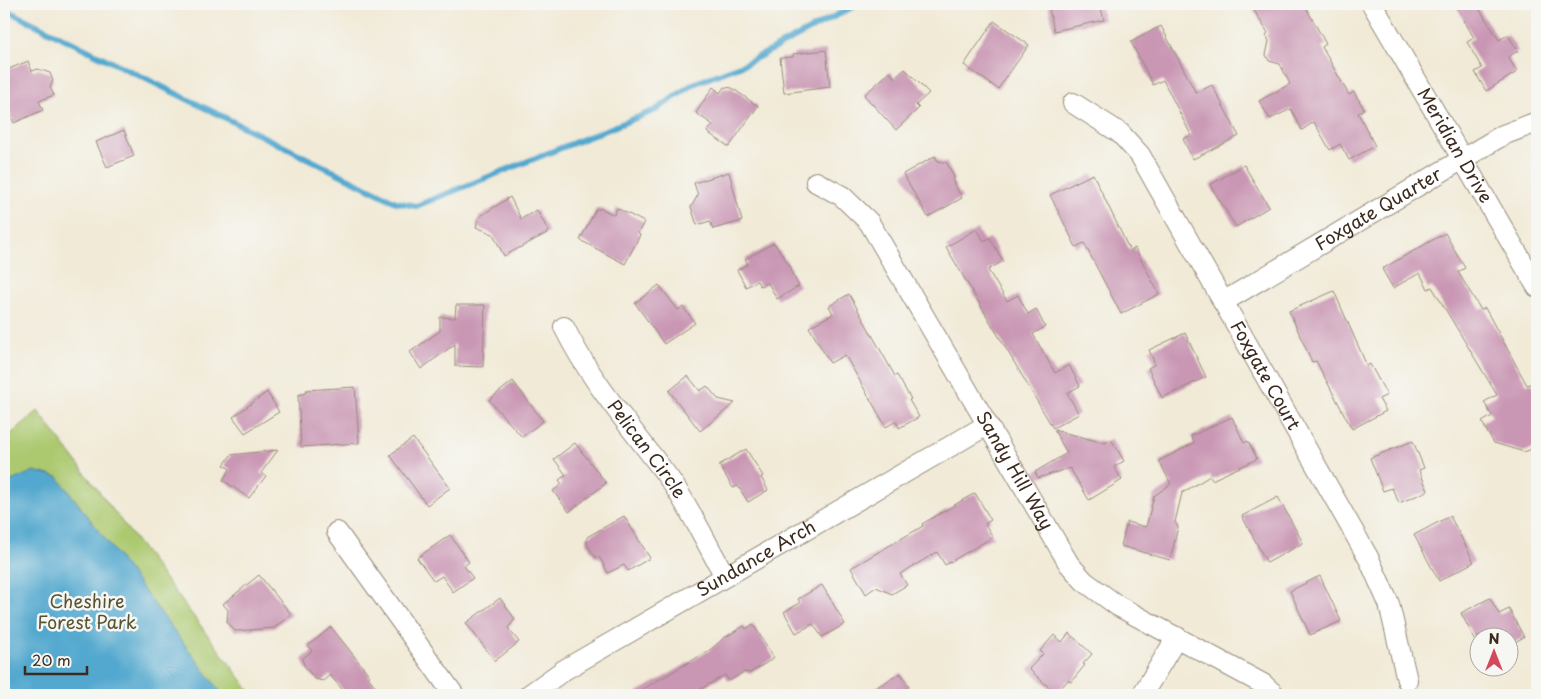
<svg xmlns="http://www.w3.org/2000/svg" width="1541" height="699" viewBox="0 0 1541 699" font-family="'Playpen Sans',sans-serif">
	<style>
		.green { fill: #acc970; stroke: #747a47 }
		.water { fill: #53a8cf; stroke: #476976 }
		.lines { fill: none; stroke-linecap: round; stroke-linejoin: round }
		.stream { stroke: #53a8cf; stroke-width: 6 }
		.building { fill: #c996b4 }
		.street-casing { stroke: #968a7a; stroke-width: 22 }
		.street { stroke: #fff; stroke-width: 20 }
		.labels { text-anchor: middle; stroke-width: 5; stroke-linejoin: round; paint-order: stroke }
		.street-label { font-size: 18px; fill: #3b2a1e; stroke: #f6f6f2 }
		.park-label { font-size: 18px; fill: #575232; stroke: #f6f6f2 }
	</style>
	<rect width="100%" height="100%" fill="#f6f6f2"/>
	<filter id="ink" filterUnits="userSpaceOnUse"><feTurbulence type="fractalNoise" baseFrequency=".02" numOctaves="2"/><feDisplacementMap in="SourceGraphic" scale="10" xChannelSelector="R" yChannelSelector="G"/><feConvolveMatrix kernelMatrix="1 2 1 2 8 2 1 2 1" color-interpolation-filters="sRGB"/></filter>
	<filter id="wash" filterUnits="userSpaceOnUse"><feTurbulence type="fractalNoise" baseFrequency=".0096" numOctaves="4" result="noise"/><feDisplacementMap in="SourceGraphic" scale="20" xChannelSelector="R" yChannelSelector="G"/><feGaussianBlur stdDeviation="1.12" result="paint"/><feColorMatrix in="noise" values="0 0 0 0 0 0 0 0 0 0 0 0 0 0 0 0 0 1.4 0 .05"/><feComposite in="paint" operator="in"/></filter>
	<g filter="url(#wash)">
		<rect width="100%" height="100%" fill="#f1ead7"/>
		<path class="green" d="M 38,411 L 253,695 L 4,695 L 4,440 Z"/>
		<path class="water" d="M 34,471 L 58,477 L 223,695 L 4,695 L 4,484 Z"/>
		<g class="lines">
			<path class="stream" d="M 4,9 L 396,202 L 416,206 L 656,110 L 693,84 L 745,64 L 858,4"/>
		</g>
		<g id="blocks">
			<g class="building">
				<path d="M 1048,4 L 1100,4 L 1104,20 L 1054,31 Z"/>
				<path d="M 1250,4 L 1304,4 L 1326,44 L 1322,47 L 1349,95 L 1354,92 L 1364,109 L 1358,113 L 1375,146 L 1349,160 L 1340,144 L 1330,150 L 1314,122 L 1302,130 L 1291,109 L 1270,119 L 1259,101 L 1290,84 L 1280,64 L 1269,61 L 1266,55 L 1269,41 L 1266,35 L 1268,33 Z"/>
				<path d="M 1455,4 L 1476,4 L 1499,40 L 1508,35 L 1518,51 L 1508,57 L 1517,72 L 1486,91 L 1475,72 L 1482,68 L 1467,42 L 1474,38 Z"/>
				<path d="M 994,21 L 1029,45 L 998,89 L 964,65 Z"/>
				<path d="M 1161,26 L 1196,93 L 1212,85 L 1239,136 L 1193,159 L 1183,139 L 1191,135 L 1163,80 L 1153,85 L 1131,42 Z"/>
				<path d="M 826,50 L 830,87 L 784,93 L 780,58 L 793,57 L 793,54 Z"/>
				<path d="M 28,61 L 32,71 L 38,69 L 50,73 L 53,81 L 50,87 L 54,95 L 39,101 L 43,110 L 14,123 L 4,99 L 4,71 Z"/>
				<path d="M 905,69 L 929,93 L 916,105 L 919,108 L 896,130 L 864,95 L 890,72 L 895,78 Z"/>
				<path d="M 713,87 L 720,93 L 724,87 L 732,88 L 758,106 L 729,147 L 707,132 L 713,125 L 696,113 Z"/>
				<path d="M 124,130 L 134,156 L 107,167 L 96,142 Z"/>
				<path d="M 935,156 L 938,161 L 947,163 L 954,177 L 953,182 L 962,198 L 928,217 L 903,174 Z"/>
				<path d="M 1244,165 L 1269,207 L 1236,227 L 1210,185 Z"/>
				<path d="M 729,172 L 742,221 L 713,229 L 710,221 L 697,225 L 691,207 L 698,195 L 694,183 Z"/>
				<path d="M 1093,174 L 1130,251 L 1135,248 L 1159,294 L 1121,314 L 1084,243 L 1076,247 L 1050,195 Z"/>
				<path d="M 510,197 L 521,219 L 537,210 L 549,232 L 504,256 L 493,234 L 476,227 L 479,217 Z"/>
				<path d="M 617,208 L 644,222 L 638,233 L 640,235 L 625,264 L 580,240 L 596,209 L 602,209 L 614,215 Z"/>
				<path d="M 977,229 L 984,241 L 990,238 L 1003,261 L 988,270 L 1007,301 L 1018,295 L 1028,314 L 1036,309 L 1045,327 L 1033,334 L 1055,373 L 1069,365 L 1080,386 L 1067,393 L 1079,414 L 1053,428 L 946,247 Z"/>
				<path d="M 1445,233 L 1465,268 L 1458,272 L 1481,310 L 1485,308 L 1527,385 L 1532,383 L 1537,392 L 1537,447 L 1524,452 L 1494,443 L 1488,433 L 1482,422 L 1492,416 L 1484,402 L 1497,395 L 1432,287 L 1428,289 L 1420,273 L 1393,288 L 1382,269 Z"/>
				<path d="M 774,243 L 792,269 L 790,270 L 799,286 L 777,299 L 768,283 L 760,286 L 757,281 L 746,287 L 737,270 L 748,264 L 745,259 Z"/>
				<path d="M 659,285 L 678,310 L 683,307 L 695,323 L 664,344 L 635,303 Z"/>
				<path d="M 1334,291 L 1367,366 L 1370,364 L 1387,395 L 1379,399 L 1386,411 L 1352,429 L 1316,361 L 1312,362 L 1289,311 Z"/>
				<path d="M 849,294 L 895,376 L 897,375 L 911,399 L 909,400 L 919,417 L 899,428 L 896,421 L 886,427 L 845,355 L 830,363 L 809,327 L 833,314 L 829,306 Z"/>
				<path d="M 456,305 L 485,305 L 483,367 L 455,366 L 455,344 L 421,369 L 410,352 L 440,331 L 440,317 L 455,318 Z"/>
				<path d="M 1185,333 L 1206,377 L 1162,398 L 1148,368 L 1155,364 L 1149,350 Z"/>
				<path d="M 688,376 L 700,391 L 707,386 L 718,399 L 735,403 L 700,431 L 669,391 Z"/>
				<path d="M 513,381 L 543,421 L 522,437 L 489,400 Z"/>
				<path d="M 355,387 L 359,443 L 301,447 L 298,395 L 306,393 L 306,390 Z"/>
				<path d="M 267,392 L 279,412 L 245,433 L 233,417 Z"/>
				<path d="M 1232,417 L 1244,443 L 1248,441 L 1257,459 L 1212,480 L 1210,476 L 1182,493 L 1175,522 L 1178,527 L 1170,560 L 1121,546 L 1127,522 L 1146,527 L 1154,496 L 1171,484 L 1159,461 L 1194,443 L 1191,436 Z"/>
				<path d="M 1054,430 L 1105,443 L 1111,439 L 1124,461 L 1114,467 L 1122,480 L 1089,500 L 1070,468 L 1038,478 L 1035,472 L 1067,453 Z"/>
				<path d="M 413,438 L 450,488 L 427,505 L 390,455 Z"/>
				<path d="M 1413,441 L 1424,468 L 1419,470 L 1428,491 L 1399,503 L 1392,488 L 1383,491 L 1370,458 Z"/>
				<path d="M 575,443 L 606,483 L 569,512 L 553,491 L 562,484 L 559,480 L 566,475 L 554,459 Z"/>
				<path d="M 746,449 L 763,476 L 761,477 L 768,490 L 748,502 L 738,486 L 733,488 L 719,465 Z"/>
				<path d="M 278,450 L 261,473 L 266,476 L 249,498 L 223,480 L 230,469 L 224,465 L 231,455 Z"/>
				<path d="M 975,493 L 991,520 L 985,524 L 993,537 L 945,565 L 937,552 L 900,574 L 907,585 L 892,594 L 876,587 L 866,594 L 851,568 L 923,526 L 922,524 Z"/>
				<path d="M 1278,497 L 1303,543 L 1267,563 L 1242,516 Z"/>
				<path d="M 624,516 L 650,558 L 628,571 L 624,565 L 608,573 L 600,558 L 595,557 L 587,544 L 587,537 Z"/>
				<path d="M 1450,516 L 1474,562 L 1439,581 L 1414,535 Z"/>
				<path d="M 450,535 L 469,562 L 464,566 L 473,578 L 453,592 L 442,576 L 434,581 L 417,558 Z"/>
				<path d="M 259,575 L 291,614 L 274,628 L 235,631 L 227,622 L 228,610 L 223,604 Z"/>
				<path d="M 1320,576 L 1341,621 L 1310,635 L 1290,591 Z"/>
				<path d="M 822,585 L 845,624 L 822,637 L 813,624 L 796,633 L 784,612 L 800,603 L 798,599 Z"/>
				<path d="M 500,598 L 515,619 L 508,628 L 519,642 L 495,661 L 466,623 Z"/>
				<path d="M 1490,598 L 1499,614 L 1509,609 L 1524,637 L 1508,646 L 1508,636 L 1478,636 L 1478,646 L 1461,613 Z"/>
				<path d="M 753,624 L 774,658 L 750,673 L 744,672 L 729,681 L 725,675 L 691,695 L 633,695 L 710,650 L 724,638 L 744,626 L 746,629 Z"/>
				<path d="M 331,627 L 370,676 L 368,677 L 382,695 L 347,695 L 330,675 L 323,681 L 315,679 L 305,667 L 302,659 L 312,651 L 308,646 Z"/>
				<path d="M 1069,633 L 1092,654 L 1083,664 L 1085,665 L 1071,682 L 1068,680 L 1056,694 L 1029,669 L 1043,654 L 1040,651 L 1054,635 L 1062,642 Z"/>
				<path d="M 901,673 L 909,687 L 905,689 L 908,695 L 863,695 Z"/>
			</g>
		</g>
	</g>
	<g filter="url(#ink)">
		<use href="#blocks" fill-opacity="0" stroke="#968a7a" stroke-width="1"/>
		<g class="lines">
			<defs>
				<g id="street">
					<path id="s1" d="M 1372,4 L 1537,287"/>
					<path id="s2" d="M 1073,103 L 1120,133 L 1140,155 L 1369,559 L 1389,604 L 1407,680"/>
					<path id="s3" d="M 816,182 L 842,196 L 869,222 L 1069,564 L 1084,581 L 1118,606 L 1263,684 L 1275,695"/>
					<path id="s4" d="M 1223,302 L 1503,135 L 1537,122"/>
					<path id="s5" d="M 564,327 C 591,382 631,427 668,477 C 690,507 706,543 725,576"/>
					<path d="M 337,532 L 454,695"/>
					<path id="s6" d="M 529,695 L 564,670 L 987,425"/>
					<path d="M 1142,695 L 1177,637"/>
				</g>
			</defs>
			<use href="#street" class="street-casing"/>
			<use href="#street" class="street"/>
		</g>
	</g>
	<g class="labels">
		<g class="street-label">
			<text dy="6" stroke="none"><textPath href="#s1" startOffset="164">Meridian Drive</textPath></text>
			<text dy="6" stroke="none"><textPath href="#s4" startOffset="181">Foxgate Quarter</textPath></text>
			<text dy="6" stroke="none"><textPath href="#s2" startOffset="339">Foxgate Court</textPath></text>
			<text dy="6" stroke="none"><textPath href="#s5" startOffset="148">Pelican Circle</textPath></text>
			<text dy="6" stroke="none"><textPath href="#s3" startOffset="355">Sandy Hill Way</textPath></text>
			<text dy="6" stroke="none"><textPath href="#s6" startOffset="265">Sundance Arch</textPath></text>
		</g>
		<g class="park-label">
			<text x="87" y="608">Cheshire<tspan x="87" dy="21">Forest Park</tspan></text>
		</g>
	</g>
	<rect width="1541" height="699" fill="none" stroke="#f6f6f2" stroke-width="20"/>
	<g transform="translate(1494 652)"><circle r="24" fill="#f6f6f2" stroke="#aba49d"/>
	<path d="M0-4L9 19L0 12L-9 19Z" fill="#d1495b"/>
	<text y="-8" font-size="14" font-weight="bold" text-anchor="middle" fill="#3b2a1e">N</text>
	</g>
	<path d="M25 666v8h62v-8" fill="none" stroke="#3b2a1e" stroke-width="2.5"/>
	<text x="32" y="666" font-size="15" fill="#3b2a1e" stroke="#f6f6f2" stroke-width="4" paint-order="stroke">20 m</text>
</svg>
